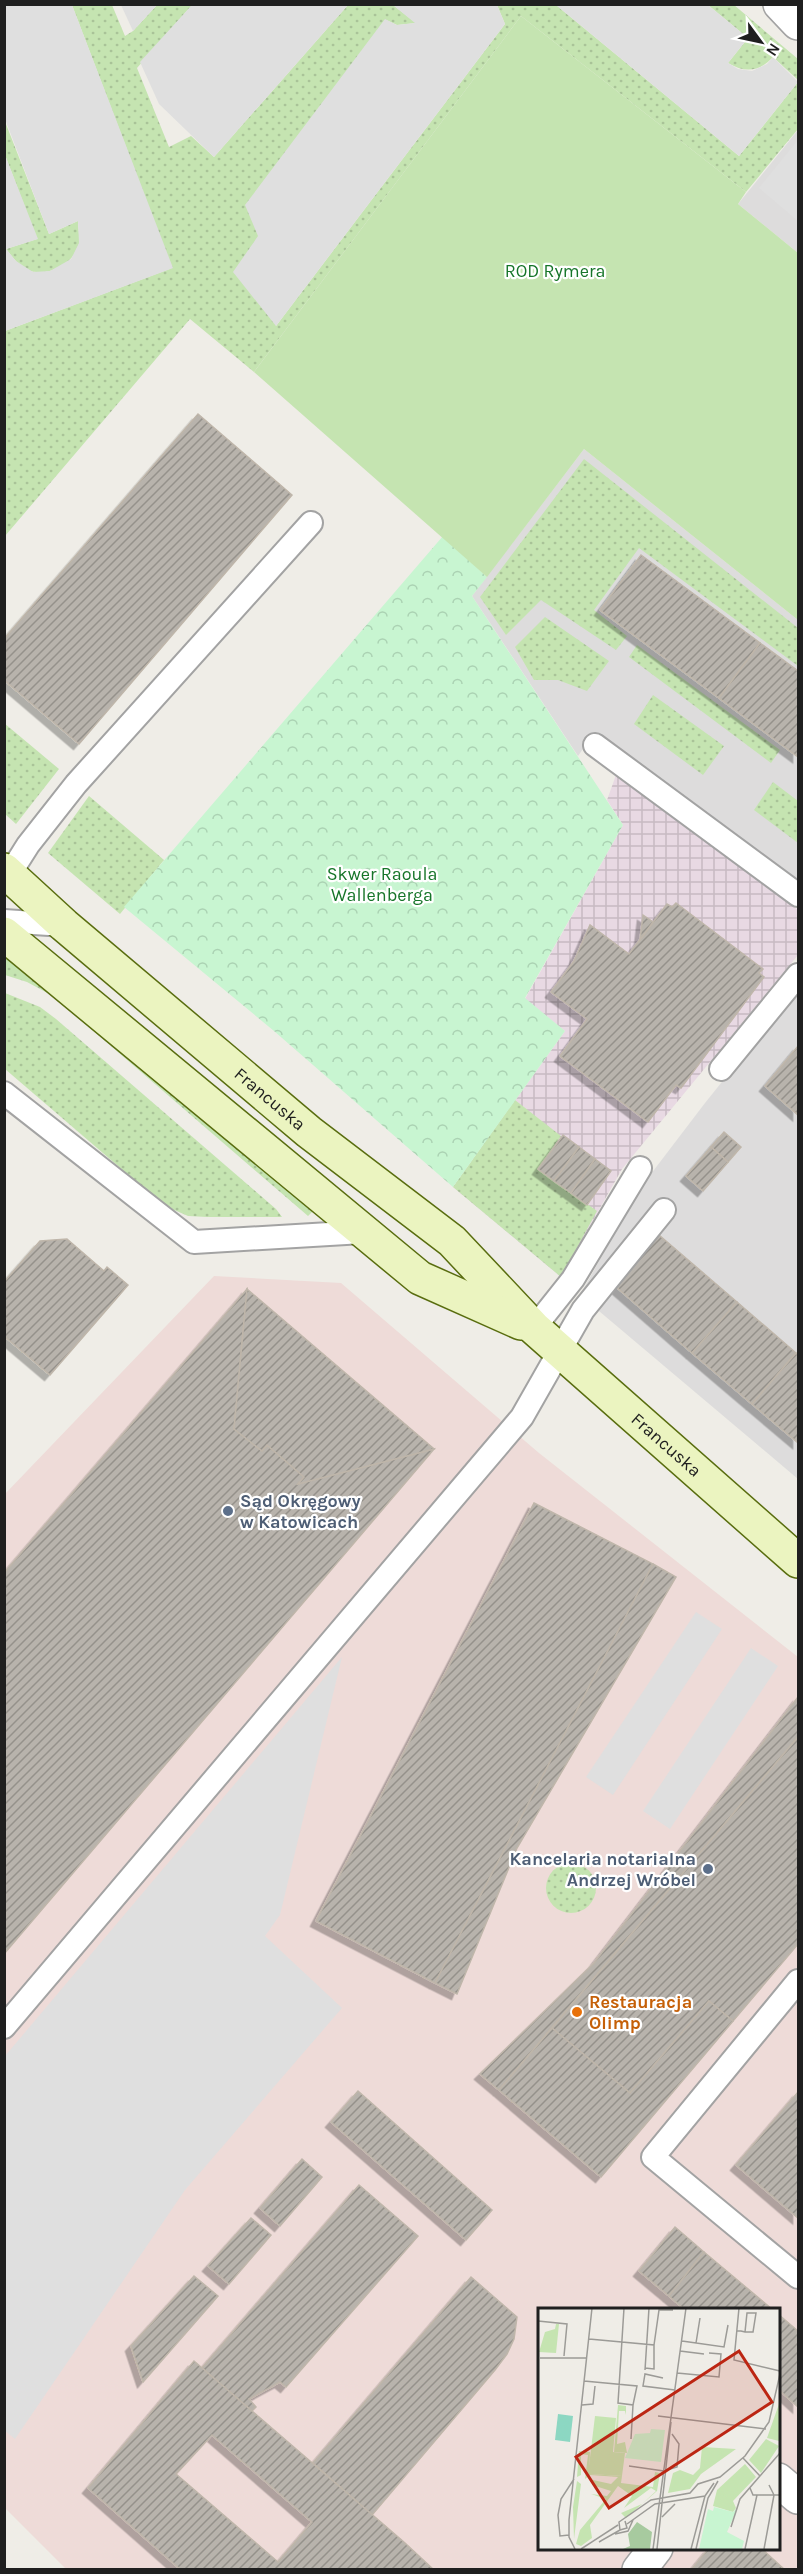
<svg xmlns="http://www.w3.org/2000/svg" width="803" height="2574" viewBox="0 0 803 2574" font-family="Karla,sans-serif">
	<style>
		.residential { fill: #dddcdc }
		.commercial { fill: #eedbd8; fill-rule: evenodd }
		.industrial { fill: url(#industrial-grid) }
		.grass { fill: url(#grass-dots) }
		.park { fill: url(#park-crowns) }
		.garden { fill: #c5e4b1 }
		.parking { fill: #dfdfdf }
		.building { fill: url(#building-hatch); stroke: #bfb6aa; stroke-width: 1.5; fill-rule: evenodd; filter: url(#shadow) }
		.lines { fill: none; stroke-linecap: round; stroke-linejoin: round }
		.lane-casing { stroke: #a3a3a3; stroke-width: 26 }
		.street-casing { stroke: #a3a3a3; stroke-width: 36 }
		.secondary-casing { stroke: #596d0f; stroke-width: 36 }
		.lane { stroke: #fff; stroke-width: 22 }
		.street { stroke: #fff; stroke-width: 33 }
		.secondary { stroke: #ebf4c0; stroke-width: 33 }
		.service-dot { fill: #5c6f8a; stroke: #fff; stroke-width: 2 }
		.food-dot { fill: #e8710a; stroke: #fff; stroke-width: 2 }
		.labels { text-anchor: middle; stroke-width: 4.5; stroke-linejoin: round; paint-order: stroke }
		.park-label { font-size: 18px; fill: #167529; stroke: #fff }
		.street-label { font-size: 18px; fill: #1f1f1f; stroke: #fff }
		.service-label { font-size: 18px; font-weight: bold; fill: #4e5e75; stroke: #fff; text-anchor: start }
		.food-label { font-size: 18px; font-weight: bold; fill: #c56008; stroke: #fff; text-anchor: start }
		.inset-road { fill: none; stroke: #9c9b97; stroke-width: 1.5 }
		.view { fill: #bc2613; fill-opacity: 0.15; stroke: #bc2613; stroke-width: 3 }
		.inset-edge { fill: none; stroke: #1f1f1f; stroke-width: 3 }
	</style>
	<defs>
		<pattern id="industrial-grid" width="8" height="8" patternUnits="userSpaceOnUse" patternTransform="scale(1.5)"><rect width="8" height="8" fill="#e8d9e3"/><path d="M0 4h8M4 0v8" fill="none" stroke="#c7bac2"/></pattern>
		<pattern id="grass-dots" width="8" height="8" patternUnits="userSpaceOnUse" patternTransform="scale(1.5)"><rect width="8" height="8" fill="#c5e4b1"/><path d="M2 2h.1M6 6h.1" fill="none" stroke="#a9c398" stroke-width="1.8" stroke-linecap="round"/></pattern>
		<pattern id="park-crowns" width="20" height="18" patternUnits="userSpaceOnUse" patternTransform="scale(1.5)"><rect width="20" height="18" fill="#c8f5d1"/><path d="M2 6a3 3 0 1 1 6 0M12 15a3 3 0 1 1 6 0" fill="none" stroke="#abd2b3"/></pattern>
		<pattern id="building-hatch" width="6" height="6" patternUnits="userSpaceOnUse" patternTransform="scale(1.5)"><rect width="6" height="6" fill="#b8b3ac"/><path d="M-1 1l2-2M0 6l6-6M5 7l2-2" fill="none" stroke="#95918b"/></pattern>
		<filter id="shadow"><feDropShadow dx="-5.5" dy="5.5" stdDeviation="0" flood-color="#0004"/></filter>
	</defs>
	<rect width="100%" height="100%" fill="#efede7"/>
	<g class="residential">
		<path d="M 798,130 L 798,253 L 738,204 Z"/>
		<path d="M 584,449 L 798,620 L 798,885 L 592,736 L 578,756 L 472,596 Z"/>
		<path d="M 798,987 L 798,1479 L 580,1295 L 641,1187 L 705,1103 Z"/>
	</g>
	<path class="commercial" d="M 214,1276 L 341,1283 L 539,1453 L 798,1657 L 798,2569 L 66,2569 L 5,2508 L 4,1495 ZM 539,2310 L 778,2310 L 778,2548 L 539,2548 Z"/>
	<path class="industrial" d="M 616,775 L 798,910 L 798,955 L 622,1169 L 561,1277 L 453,1187 L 565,1031 L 525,999 L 623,825 L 607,800 Z"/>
	<g class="grass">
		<path d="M 72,5 L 112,5 L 125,36 L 133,31 L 157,5 L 192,5 L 137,68 L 169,147 L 191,136 L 214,157 L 348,5 L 393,5 L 416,23 L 397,25 L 386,20 L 258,236 L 276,326 L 505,24 L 497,5 L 556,5 L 739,156 L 798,82 L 798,129 L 746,192 L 521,16 L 254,372 L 190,319 L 5,536 L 5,331 L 172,268 Z"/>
		<path d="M 708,5 L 734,5 L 798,59 L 798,80 L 773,57 C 759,72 745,73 728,63 L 748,38 Z"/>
		<path d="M 4,119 L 49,234 L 78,221 C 78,228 80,237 79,244 C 74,265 44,279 26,269 C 17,264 12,256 6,249 L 37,239 L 5,155 Z"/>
		<path d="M 584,459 L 798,628 L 798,666 L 639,548 L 594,610 L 627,636 L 616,650 L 541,600 L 506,635 L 480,597 Z"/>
		<path d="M 545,617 L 609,661 L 587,691 L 558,680 L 534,680 L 515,647 Z"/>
		<path d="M 637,645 L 780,750 L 771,763 L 629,657 Z"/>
		<path d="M 653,695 L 724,746 L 703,775 L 634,724 Z"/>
		<path d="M 4,723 L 59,769 L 16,824 L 5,814 Z"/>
		<path d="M 773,782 L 798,801 L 798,843 L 754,810 Z"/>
		<path d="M 89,796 L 164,860 L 120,914 L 48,853 Z"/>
		<path d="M 5,953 L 313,1211 L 308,1216 L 53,996 L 27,982 L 5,975 Z"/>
		<path d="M 5,993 L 40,1007 L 56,1019 L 276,1209 L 282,1217 L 207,1217 L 188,1216 L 172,1209 L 153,1196 L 5,1069 Z"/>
		<path d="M 515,1100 L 561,1136 L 538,1169 L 597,1211 L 561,1277 L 453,1187 Z"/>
		<circle cx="571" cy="1888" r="25"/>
	</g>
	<path class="park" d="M 443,536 L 487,577 L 472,596 L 623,825 L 525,998 L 565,1031 L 453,1187 L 274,1031 L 124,907 Z"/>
	<path class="garden" d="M 521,16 L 746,192 L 738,204 L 798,253 L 798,620 L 584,449 L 487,577 L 254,372 Z"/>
	<g class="parking">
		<path d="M 4,5 L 72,5 L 173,268 L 5,331 L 5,155 L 38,239 L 6,249 L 16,261 L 33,272 L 50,271 L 71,259 L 79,243 L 78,221 L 49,234 L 5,119 Z"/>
		<path d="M 121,5 L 157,5 L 133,31 Z"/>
		<path d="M 192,5 L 192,4 L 348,5 L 214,157 L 159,104 L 140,62 Z"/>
		<path d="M 393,5 L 497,5 L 505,24 L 276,326 L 233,272 L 258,236 L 245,205 L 385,19 L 397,25 L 415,23 Z"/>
		<path d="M 556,5 L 708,5 L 748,38 L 728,63 L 738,69 L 752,71 L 767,64 L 773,57 L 798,82 L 739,156 Z"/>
		<path d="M 798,140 L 798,221 L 759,188 Z"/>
		<path d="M 696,1612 L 722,1629 L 613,1795 L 586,1777 Z"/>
		<path d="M 751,1648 L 778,1666 L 670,1829 L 643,1811 Z"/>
		<path d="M 342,1657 L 280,1915 L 265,1936 L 342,2008 L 185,2190 L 15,2439 L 4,2430 L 5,2056 Z"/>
	</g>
	<g class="building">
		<path d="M 198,414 L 292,495 L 79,744 L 4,680 L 4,639 Z"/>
		<path d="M 641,555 L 760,643 L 719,698 L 600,610 Z"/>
		<path d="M 760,643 L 798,671 L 798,757 L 719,698 Z"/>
		<path d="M 676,903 L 763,969 L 759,973 L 764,977 L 681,1088 L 676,1085 L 648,1122 L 560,1056 L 587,1019 L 551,992 L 574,961 L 590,925 L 629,954 L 667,904 L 672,907 Z"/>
		<path d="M 643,915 L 653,922 L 640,940 Z"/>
		<path d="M 798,1046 L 798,1115 L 765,1086 Z"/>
		<path d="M 724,1132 L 741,1147 L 728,1162 L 711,1147 Z"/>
		<path d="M 563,1135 L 579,1147 L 554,1181 L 538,1169 Z"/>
		<path d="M 579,1147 L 595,1159 L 571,1193 L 554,1181 Z"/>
		<path d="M 711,1147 L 728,1162 L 703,1191 L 686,1176 Z"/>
		<path d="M 595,1159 L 611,1171 L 587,1205 L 571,1193 Z"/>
		<path d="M 659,1235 L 737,1302 L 692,1353 L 615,1286 Z"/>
		<path d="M 67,1239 L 104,1271 L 107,1267 L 128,1285 L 50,1375 L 4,1336 L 4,1282 L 40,1241 Z"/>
		<path d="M 247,1289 L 234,1429 L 262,1451 L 267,1445 L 304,1477 L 298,1484 L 434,1449 L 4,1954 L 4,1573 Z"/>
		<path d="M 247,1289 L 434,1449 L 298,1484 L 304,1477 L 267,1445 L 262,1451 L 234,1429 Z"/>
		<path d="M 737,1302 L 796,1353 L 752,1404 L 692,1353 Z"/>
		<path d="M 796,1353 L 798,1355 L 798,1443 L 752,1404 Z"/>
		<path d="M 534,1503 L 653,1564 L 435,1983 L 316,1921 Z"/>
		<path d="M 653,1564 L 676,1577 L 517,1848 L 457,1994 L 435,1983 Z"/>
		<path d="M 798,1697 L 798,1737 L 499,2090 L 480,2074 L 594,1963 Z"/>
		<path d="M 798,1737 L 798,1944 L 733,2021 L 709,2001 L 630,2093 L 552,2028 Z"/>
		<path d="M 709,2001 L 733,2021 L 601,2177 L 499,2090 L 552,2028 L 630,2093 Z"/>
		<path d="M 358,2091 L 492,2210 L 466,2240 L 331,2122 Z"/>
		<path d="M 798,2092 L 798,2218 L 736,2165 Z"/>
		<path d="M 302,2159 L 322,2177 L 280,2226 L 260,2208 Z"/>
		<path d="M 359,2185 L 418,2236 L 286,2387 L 280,2382 L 249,2399 L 256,2407 L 252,2411 L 202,2368 Z"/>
		<path d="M 251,2218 L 271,2235 L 229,2284 L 208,2266 Z"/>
		<path d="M 675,2227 L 704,2252 L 669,2296 L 639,2271 Z"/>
		<path d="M 704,2252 L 773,2310 L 685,2310 L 669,2296 Z"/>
		<path d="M 194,2276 L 218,2296 L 143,2382 L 131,2346 Z"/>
		<path d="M 471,2277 L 517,2317 L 514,2339 L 507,2354 L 495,2370 L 372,2515 L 313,2463 Z"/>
		<path d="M 778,2314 L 798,2331 L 798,2407 L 778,2389 Z"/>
		<path d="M 194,2361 L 405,2543 L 434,2570 L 181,2570 L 88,2488 ZM 212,2435 L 312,2522 L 278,2562 L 176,2474 Z"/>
		<path d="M 709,2548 L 761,2548 L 785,2570 L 691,2570 Z"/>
	</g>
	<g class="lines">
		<defs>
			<g id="lane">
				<path d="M 595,745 L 798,895"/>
				<path d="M 9,875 L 28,845 L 76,784 L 311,523"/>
				<path d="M 4,921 L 64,925"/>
				<path d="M 721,1069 L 798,975"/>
				<path d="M 4,1093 L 194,1242 L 363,1232"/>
				<path d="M 534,1328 L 573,1279 L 640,1168"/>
				<path d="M 798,1981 L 653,2157 L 798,2277"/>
				<path d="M 4,2027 L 522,1417 L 583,1310 L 664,1210"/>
			</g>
			<g id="street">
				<path d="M 780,4 L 798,23"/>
				<path d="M 778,2480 L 798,2497"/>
				<path d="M 639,2570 L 656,2548"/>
			</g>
			<g id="secondary">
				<path id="s1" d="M 4,870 L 64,925 L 309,1132 L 452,1241 L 534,1328 L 798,1561"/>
				<path d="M 4,934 L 420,1278 L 521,1323"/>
			</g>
		</defs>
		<use href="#lane" class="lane-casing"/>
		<use href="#street" class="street-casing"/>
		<use href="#secondary" class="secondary-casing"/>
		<use href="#lane" class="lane"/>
		<use href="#street" class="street"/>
		<use href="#secondary" class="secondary"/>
	</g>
	<g class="service-dot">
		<circle cx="228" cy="1511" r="6"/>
		<circle cx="708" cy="1869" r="6"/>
	</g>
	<circle class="food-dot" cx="577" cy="2012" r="6"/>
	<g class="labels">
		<g class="park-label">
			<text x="555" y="277">ROD Rymera</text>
			<text x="382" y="880">Skwer Raoula<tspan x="382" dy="21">Wallenberga</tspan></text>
		</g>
		<g class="street-label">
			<text dy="6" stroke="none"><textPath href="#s1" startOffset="351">Francuska</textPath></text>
			<text dy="6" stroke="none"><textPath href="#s1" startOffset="878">Francuska</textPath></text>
		</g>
		<g class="service-label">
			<text x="240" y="1507">Sąd Okręgowy<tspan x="240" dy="21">w Katowicach</tspan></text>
			<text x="696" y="1865" text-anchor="end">Kancelaria notarialna<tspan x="696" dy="21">Andrzej Wróbel</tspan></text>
		</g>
		<g class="food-label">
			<text x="589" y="2008">Restauracja<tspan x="589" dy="21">Olimp</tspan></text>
		</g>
	</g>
	<g transform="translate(538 2308)">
		<rect width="242" height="242" fill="#efede7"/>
		<path d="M 18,16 L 21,16 L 18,45 L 1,44 L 7,24 L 17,21 ZM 241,96 L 241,133 L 229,130 ZM 80,97 L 88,98 L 88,107 L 87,103 L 81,103 L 79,136 L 87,134 L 89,145 L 76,144 ZM 228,131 L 241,138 L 223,165 L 211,152 ZM 164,139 L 198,141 L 163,166 L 152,181 L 130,185 L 135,165 L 142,162 L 155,167 L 162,160 ZM 41,143 L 52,144 L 51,166 L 84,168 L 83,175 L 115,179 L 117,164 L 122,165 L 119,183 L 88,210 L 83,205 L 104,196 L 118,183 L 113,180 L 86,200 L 94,188 L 80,178 L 52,217 L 54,230 L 43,238 L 38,236 L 42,222 L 68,191 L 53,186 L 69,188 L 73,183 L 54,177 L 55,172 L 73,176 L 80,169 L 52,167 L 47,171 L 50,147 L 43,146 L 43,167 L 39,169 ZM 207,156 L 218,169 L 195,193 L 198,200 L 195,204 L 175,198 L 179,182 ZM 39,173 L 43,176 L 36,231 L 35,199 Z" fill="#c5e4b1"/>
		<path d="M 99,214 L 114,224 L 112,241 L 85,241 L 92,238 L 90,226 Z" fill="#a7ca9f"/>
		<path d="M 113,121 L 127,122 L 123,154 L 87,150 L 97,126 L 112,125 ZM 176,199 L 195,204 L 200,199 L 189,224 L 206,233 L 204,241 L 161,241 L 170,201 L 175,203 Z" fill="#c8f5d1"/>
		<path d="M 57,108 L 78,110 L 75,144 L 87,145 L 84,168 L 50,166 Z" fill="#c5e4b1"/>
		<path d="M 20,106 L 35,108 L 32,134 L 17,132 Z" fill="#8cd7c2"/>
		<path class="inset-road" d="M 86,0 L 80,95 L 95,97 L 93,131M 201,0 L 196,52 L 242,63M 0,13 L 29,16 L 26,48M 199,23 L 203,23 L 207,24 L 215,24 L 218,5 L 209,5 L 207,24M 51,31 L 116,37 L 116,61 L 107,60M 144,33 L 186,39 L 190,17M 158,35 L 162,10M 116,37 L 121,2 L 135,2M 142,43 L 166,46M 2,50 L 49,50M 107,62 L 111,0M 139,65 L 181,69 L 183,46 L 171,45M 125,70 L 107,66 L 105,78 L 137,82M 46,73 L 99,78 L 95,97M 44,97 L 55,96 L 57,78M 120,108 L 228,121M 205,150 L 222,168M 91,158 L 126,163M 129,162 L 139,159 L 141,136 L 134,126M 212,180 L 215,187 L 242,187M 124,209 L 137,196M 87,213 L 89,220 L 82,222 L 81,214 L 113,192 L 152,185 L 160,176 L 182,169 L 207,148 L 231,114 L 242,66M 89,216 L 117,196 L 167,188 L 176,175M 193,219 L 202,191 L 242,145M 77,226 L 90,223 L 95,212M 31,227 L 22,228 L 20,207 L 23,191 L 36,171M 61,234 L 82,222M 37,241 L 31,229 L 31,212 L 54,0M 43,241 L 80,217M 115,241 L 148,0M 119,241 L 133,114M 153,241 L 167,188M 158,241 L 170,190 L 180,173M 207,241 L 219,187M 226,241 L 236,187 L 231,177"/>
		<path class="view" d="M 201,43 L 234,94 L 71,200 L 38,149 Z"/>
		<rect width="242" height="242" class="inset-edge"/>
	</g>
	<rect width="803" height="2574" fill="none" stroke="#1f1f1f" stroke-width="12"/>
	<g transform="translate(761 42) rotate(123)" stroke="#ffffff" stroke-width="4.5" paint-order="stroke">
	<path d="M0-4.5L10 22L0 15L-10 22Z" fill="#1f1f1f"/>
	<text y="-9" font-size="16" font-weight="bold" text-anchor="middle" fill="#1f1f1f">N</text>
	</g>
</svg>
